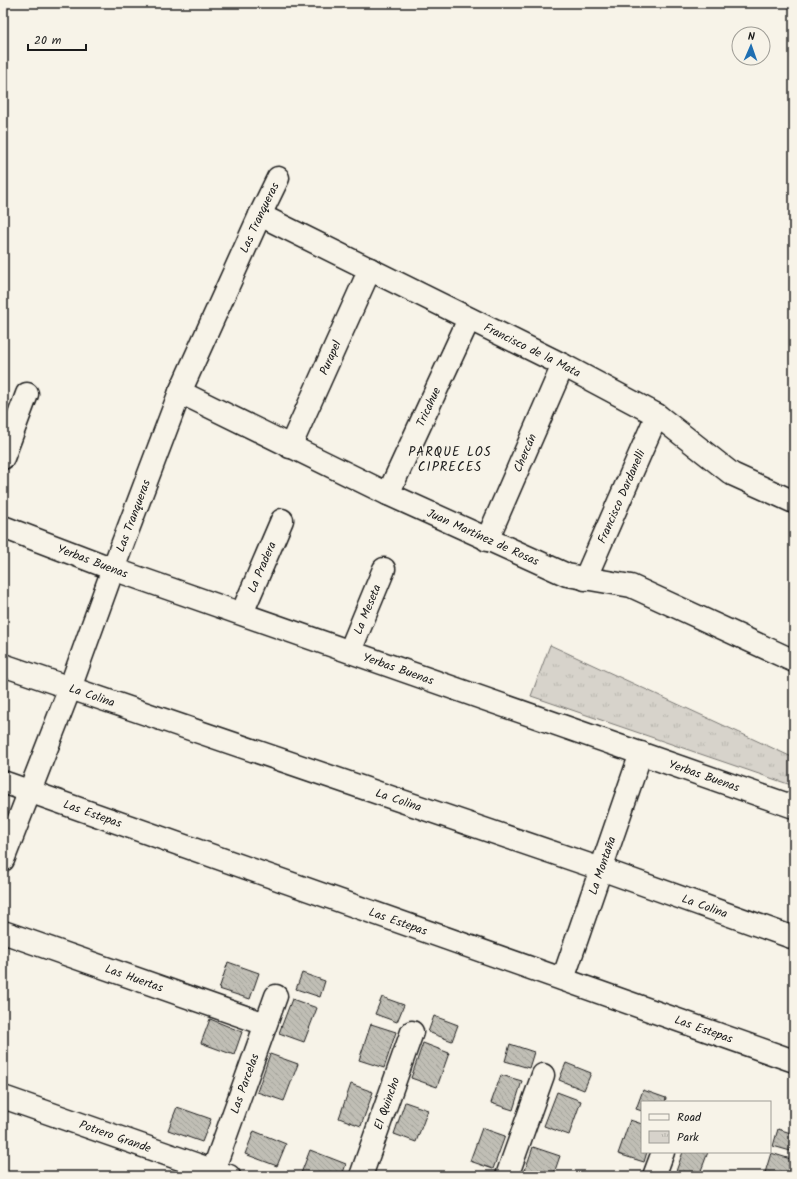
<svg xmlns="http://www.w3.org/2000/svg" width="797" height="1179" viewBox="0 0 797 1179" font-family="Kalam,sans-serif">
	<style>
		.park { fill: url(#park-tufts); stroke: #7a7874 }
		.building { fill: url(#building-back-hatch); stroke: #1c1c1c }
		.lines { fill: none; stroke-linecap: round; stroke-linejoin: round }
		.minor-casing { stroke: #1c1c1c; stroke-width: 25 }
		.minor { stroke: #f7f3e8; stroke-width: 22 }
		.labels { text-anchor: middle; stroke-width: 3; stroke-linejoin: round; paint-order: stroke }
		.street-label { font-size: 12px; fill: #1c1c1c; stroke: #f7f3e8 }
		.neighbourhood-label { font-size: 13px; letter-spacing: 1px; fill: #1c1c1c; stroke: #f7f3e8 }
	</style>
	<defs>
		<pattern id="park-tufts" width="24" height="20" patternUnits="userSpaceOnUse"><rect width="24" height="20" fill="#d7d3cb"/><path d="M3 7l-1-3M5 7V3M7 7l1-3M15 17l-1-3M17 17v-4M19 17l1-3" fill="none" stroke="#b8b5ae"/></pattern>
		<pattern id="building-back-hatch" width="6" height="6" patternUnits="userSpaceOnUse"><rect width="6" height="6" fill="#c0beb5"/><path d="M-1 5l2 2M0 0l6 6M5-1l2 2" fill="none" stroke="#a4a39b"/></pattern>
	</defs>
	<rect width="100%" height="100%" fill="#f7f3e8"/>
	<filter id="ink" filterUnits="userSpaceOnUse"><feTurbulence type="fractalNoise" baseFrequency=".025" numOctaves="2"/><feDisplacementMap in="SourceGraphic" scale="8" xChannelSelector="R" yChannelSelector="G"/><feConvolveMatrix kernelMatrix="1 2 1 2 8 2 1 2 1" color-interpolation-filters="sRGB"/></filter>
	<g filter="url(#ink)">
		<path class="park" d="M 550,645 L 794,758 L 794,786 L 531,696 Z"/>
		<g class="building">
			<path d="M 228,962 L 259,973 L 250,999 L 219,989 Z"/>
			<path d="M 302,973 L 325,981 L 320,997 L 296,989 Z"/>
			<path d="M 382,997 L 404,1005 L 397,1022 L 375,1014 Z"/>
			<path d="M 292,999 L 317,1008 L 304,1042 L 279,1033 Z"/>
			<path d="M 434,1016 L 458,1025 L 452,1041 L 428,1032 Z"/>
			<path d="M 210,1019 L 242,1032 L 234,1055 L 201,1043 Z"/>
			<path d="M 371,1024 L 396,1032 L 384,1068 L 359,1060 Z"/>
			<path d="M 423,1043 L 449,1053 L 437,1087 L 411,1078 Z"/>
			<path d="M 510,1044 L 534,1052 L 529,1068 L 505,1061 Z"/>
			<path d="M 270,1054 L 298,1064 L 284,1101 L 257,1092 Z"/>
			<path d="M 566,1063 L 591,1073 L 584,1090 L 559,1080 Z"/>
			<path d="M 501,1075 L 522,1081 L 513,1110 L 491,1103 Z"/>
			<path d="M 351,1084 L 373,1092 L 361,1126 L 339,1118 Z"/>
			<path d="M 643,1090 L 666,1098 L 665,1102 L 642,1102 L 642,1111 L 636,1109 Z"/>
			<path d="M 557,1092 L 581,1101 L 569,1135 L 544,1126 Z"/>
			<path d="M 405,1102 L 428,1110 L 416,1142 L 394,1134 Z"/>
			<path d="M 177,1107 L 211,1119 L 202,1142 L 168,1130 Z"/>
			<path d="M 630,1120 L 642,1124 L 642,1152 L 647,1152 L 644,1162 L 618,1154 Z"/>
			<path d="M 482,1128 L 505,1136 L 493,1169 L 470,1161 Z"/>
			<path d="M 778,1129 L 794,1134 L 794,1152 L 773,1146 Z"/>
			<path d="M 254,1131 L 286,1144 L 277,1166 L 245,1154 Z"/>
			<path d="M 533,1147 L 560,1156 L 553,1176 L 523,1176 Z"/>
			<path d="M 310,1150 L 346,1164 L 342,1176 L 300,1176 Z"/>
			<path d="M 683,1152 L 708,1152 L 699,1176 L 681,1176 L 675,1174 Z"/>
			<path d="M 771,1153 L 794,1160 L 789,1176 L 764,1176 Z"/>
		</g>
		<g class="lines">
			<defs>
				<g id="minor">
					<path id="s1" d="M 260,215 L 563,365 L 657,415 L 732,474 L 794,502"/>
					<path id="s2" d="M 180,392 L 388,494 L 567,575 L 631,586 L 794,661"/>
					<path id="s3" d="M 290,447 L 370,269"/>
					<path d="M 3,458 L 27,394"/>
					<path id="s4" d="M 388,494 L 469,319"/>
					<path id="s5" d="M 3,527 L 113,569 L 794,807"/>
					<path id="s6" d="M 487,540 L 563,365"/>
					<path id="s7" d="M 585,579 L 657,415"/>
					<path id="s8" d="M 242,613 L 282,520"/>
					<path id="s9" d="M 350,651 L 384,569"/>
					<path id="s10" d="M 3,665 L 601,869 L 794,938"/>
					<path id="s11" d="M 3,782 L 794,1061"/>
					<path id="s12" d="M 3,860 L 70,688 L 113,569 L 180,392 L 260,215 L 278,178"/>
					<path id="s13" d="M 3,932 L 265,1024"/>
					<path id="s14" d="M 563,979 L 641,753"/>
					<path id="s15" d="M 3,1097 L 229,1176"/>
					<path id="s16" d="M 213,1171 L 276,996"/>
					<path id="s17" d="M 361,1176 L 412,1032"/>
					<path d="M 507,1176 L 543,1075"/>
					<path d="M 654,1176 L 663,1152"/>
				</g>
			</defs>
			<use href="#minor" class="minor-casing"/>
			<use href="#minor" class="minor"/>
		</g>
	</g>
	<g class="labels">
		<g class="street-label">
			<text dy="4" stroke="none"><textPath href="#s12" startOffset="692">Las Tranqueras</textPath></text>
			<text dy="4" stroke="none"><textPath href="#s1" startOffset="304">Francisco de la Mata</textPath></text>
			<text dy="4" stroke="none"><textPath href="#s3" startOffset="98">Purapel</textPath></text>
			<text dy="4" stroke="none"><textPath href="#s4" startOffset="96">Tricahue</textPath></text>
			<text dy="4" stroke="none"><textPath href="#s6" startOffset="95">Chercán</textPath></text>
			<text dy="4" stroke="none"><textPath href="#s7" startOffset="90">Francisco Dardanelli</textPath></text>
			<text dy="4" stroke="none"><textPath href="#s12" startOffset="368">Las Tranqueras</textPath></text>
			<text dy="4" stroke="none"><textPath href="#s2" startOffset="336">Juan Martínez de Rosas</textPath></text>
			<text dy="4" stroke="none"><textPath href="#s5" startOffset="96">Yerbas Buenas</textPath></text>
			<text dy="4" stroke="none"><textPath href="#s8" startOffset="50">La Pradera</textPath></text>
			<text dy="4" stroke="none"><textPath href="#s9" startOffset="45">La Meseta</textPath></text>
			<text dy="4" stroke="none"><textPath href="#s5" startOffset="420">Yerbas Buenas</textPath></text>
			<text dy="4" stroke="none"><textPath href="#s10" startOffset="94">La Colina</textPath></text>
			<text dy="4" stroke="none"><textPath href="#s5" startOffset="744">Yerbas Buenas</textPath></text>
			<text dy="4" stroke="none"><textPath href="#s10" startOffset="418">La Colina</textPath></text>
			<text dy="4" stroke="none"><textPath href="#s11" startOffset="95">Las Estepas</textPath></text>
			<text dy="4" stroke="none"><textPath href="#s14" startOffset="120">La Montaña</textPath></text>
			<text dy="4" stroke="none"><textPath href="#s10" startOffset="742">La Colina</textPath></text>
			<text dy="4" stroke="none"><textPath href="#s11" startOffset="419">Las Estepas</textPath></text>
			<text dy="4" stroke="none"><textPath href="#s13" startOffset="139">Las Huertas</textPath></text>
			<text dy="4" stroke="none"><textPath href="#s11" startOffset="743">Las Estepas</textPath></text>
			<text dy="4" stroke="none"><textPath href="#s16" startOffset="93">Las Parcelas</textPath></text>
			<text dy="4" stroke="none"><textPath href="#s17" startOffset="77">El Quincho</textPath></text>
			<text dy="4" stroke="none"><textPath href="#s15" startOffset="119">Potrero Grande</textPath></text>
		</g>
		<g class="neighbourhood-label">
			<text x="450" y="456">PARQUE LOS<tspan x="450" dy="15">CIPRECES</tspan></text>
		</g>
	</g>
	<rect width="797" height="1179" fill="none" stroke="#f7f3e8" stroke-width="16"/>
	<rect x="8" y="8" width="781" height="1163" fill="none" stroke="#1c1c1c" stroke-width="1.5" filter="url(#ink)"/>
	<rect x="641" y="1101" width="130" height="52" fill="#f7f3e8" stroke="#9f9d96"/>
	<rect x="649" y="1114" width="20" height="6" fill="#f7f3e8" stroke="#9f9d96"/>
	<text x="677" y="1121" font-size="12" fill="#1c1c1c">Road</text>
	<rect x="649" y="1131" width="20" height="12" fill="url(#park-tufts)" stroke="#9f9d96"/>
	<text x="677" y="1141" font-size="12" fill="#1c1c1c">Park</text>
	<g transform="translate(751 46) rotate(2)"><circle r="19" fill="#f7f3e8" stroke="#9f9d96"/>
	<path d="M0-3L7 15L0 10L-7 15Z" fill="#1f6fb2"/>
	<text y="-6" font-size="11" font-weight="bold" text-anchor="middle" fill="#1c1c1c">N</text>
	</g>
	<path d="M28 44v6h58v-6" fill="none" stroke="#1c1c1c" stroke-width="2"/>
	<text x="34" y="44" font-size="12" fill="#1c1c1c" stroke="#f7f3e8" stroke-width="3" paint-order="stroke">20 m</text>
</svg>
